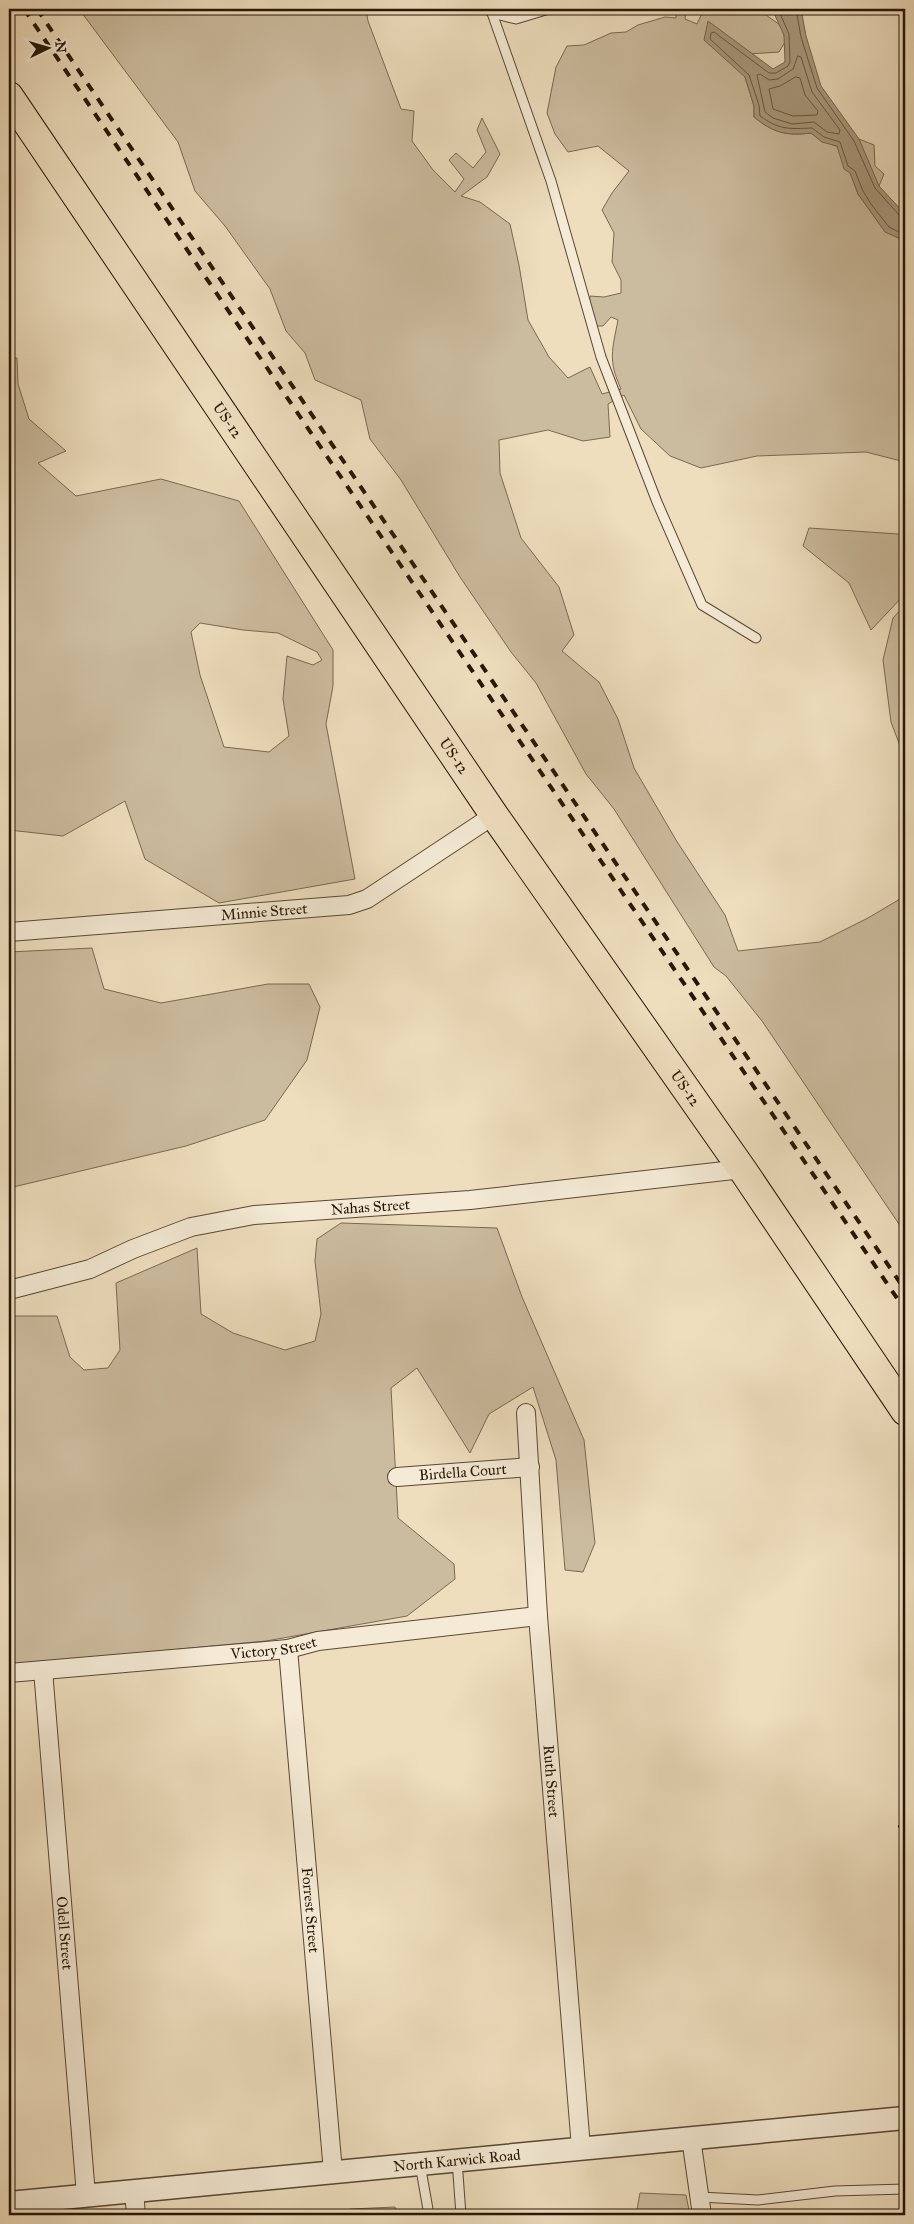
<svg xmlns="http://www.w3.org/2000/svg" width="914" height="2224" viewBox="0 0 914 2224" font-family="'IM FELL Great Primer',serif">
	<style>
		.green { fill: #ccbc9f; stroke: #7a6952; fill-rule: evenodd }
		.water { fill: #aa9a7f; stroke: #76654f }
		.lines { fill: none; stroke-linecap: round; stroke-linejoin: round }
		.shore { stroke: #685842; stroke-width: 1 }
		.building { fill: #8e7e66; stroke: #271606 }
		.service-casing { stroke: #594834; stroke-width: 11 }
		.minor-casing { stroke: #594834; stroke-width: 20 }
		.tertiary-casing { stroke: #594834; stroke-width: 25 }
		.primary-casing { stroke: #271606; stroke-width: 30 }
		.service { stroke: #f4ead5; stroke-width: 9 }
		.minor { stroke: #f4ead5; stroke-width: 18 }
		.tertiary { stroke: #f4ead5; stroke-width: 22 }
		.primary { stroke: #eedebe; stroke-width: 28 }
		.rail { stroke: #271606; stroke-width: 4; stroke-dasharray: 9 9; stroke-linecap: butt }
		.labels { text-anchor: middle; stroke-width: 5; stroke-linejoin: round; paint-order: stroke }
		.street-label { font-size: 15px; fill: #271606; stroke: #f4ead5 }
	</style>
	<rect width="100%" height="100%" fill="#eedebe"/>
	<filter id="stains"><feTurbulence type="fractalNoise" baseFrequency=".004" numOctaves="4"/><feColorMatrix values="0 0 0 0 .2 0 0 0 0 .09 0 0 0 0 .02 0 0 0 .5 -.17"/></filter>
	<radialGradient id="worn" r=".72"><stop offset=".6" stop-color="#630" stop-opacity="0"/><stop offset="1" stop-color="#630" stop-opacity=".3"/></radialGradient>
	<g class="green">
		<path d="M 79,9 L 366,9 L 368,21 L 401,109 L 414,111 L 412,141 L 433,170 L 455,192 L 464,179 L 449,160 L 456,153 L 473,168 L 486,152 L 477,130 L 482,118 L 500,154 L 487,177 L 461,196 L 480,202 L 510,224 L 519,265 L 528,320 L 549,357 L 568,378 L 590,367 L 602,394 L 621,389 C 608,360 612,351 618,320 L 611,317 L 603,326 L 588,326 L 590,296 L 604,297 L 621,293 L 621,280 L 612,262 L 614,233 L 602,210 L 612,193 L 629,171 L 598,146 L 568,152 L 555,134 L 547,113 L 556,67 L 567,46 L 584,45 L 611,33 L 626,32 L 638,25 L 665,17 L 676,18 L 676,9 L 686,9 L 685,19 L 697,24 L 704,9 L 763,9 L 766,15 L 783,27 L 785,42 L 779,52 L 749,54 L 745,77 L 754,106 L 754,117 C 774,133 786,136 811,133 C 823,144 835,144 849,152 L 859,139 L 874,145 L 875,166 L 884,174 L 879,186 L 851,174 L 858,194 L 885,231 L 905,241 L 905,462 L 866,452 L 757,456 L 701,468 L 670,456 L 641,429 L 624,395 L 608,404 L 610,437 L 583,441 L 548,430 L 499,440 L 500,473 L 521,538 L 559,587 L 574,635 L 562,651 L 599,682 L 618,719 L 634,768 L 676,840 L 725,915 L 738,951 L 820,942 L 868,918 L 900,899 L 905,900 L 905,1233 L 762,1021 L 726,976 L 714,967 L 614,809 L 586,774 L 536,683 L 511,652 L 460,577 L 401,480 L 370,439 L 361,400 L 315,380 L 305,353 L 286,331 L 270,289 L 225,226 L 195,191 L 178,142 Z"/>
		<path d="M 9,358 L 17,358 L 18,384 L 29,419 L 66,451 L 38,463 L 76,496 L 161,479 L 239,501 L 333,650 L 333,686 L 326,724 L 355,879 L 219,903 L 145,859 L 125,801 L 63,836 L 9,830 ZM 200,623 L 243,630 L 278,633 L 317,652 L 322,660 L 313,665 L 287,656 L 283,699 L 289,736 L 269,752 L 224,747 L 200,675 L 191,632 Z"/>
		<path d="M 809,528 L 898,534 L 905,536 L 905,594 L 871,630 L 849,583 L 803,546 Z"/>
		<path d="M 905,605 L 905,759 L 891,722 L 883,660 L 893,618 Z"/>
		<path d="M 92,948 L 104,989 L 161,1003 L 268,984 L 309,984 L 320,1007 L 307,1060 L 265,1120 L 186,1146 L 9,1188 L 9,952 Z"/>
		<path d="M 341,1223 L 497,1228 L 522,1297 L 584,1440 L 595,1543 L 583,1572 L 565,1570 L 556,1460 L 533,1387 L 489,1414 L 470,1453 L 417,1368 L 391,1388 L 398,1518 L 454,1564 L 455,1579 L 407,1616 L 266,1641 L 9,1665 L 9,1316 L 57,1316 L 70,1357 L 84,1370 L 108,1368 L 120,1350 L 116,1283 L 197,1248 L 201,1314 L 233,1333 L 285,1350 L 315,1341 L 321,1314 L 315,1261 L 317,1239 Z"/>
		<path d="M 640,2193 L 686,2195 L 690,2215 L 636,2215 Z"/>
		<path d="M 395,2207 L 399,2215 L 320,2215 L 351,2209 Z"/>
	</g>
	<path class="water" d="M 772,9 L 801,9 L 806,36 L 821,86 L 859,139 L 879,186 L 905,214 L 905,241 L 885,232 L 858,194 L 850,173 L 844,169 L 837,146 L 822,142 L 811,133 C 786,136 774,133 754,117 L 754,106 L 745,77 L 704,40 L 708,21 L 773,69 L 785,62 L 784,35 Z"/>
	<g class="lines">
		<g class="shore">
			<path d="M 778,9 L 789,34 L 790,62 L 788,66 L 776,73 L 769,73 L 714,32 L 711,33 L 710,39 L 749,75 L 759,105 L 760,116 C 779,130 790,129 812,128 L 824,137 L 840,142 L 848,166 L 855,171 L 863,191 L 871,204 L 889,227 L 905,235"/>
			<path d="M 796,9 L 801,37 L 817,88 L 854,141 L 875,188 L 900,216 L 905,217"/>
			<path d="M 798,56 L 801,57 L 812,92 L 840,130 L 839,134 L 827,132 L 814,122 L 792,124 L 773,118 L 765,112 L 757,75 L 760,74 L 769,80 L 778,79 L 793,69 Z"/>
			<path d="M 796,77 L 800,78 L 805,95 L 818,111 L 817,115 L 793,116 L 773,109 L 769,89 L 780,86 Z"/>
		</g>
	</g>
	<path class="building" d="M 905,1821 L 905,1836 L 898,1826 Z"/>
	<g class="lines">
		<defs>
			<g id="service">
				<path d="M 490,11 L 492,13 L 516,19 L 549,9"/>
				<path d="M 492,13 L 551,181 L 601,357 L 657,502 L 702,605 L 756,638"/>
				<path d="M 457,2160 L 461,2215"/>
				<path d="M 420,2164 L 429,2215"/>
				<path d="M 699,2197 L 758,2200 L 835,2191 L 905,2189"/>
			</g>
			<g id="minor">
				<path id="s1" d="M 9,932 L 349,905 L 367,899 L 494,815"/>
				<path id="s2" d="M 9,1290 L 90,1269 L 133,1249 L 191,1227 L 254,1215 L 470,1200 L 742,1169"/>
				<path id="s3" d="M 526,1413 L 538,1616 L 581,2148"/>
				<path id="s4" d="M 397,1477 L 530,1467"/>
				<path id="s5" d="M 288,1649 L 333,2172"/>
				<path id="s6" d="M 43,1670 L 86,2195"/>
				<path id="s7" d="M 9,1673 L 288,1649 L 318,1641 L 538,1616"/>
				<path d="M 691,2138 L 702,2215"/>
				<path d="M 134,2191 L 136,2215"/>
			</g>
			<g id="tertiary">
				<path id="s8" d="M 9,2203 L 905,2118"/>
			</g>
			<g id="primary">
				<path id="s9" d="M 9,96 L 494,815 L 742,1169 L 905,1411"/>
			</g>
		</defs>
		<use href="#service" class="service-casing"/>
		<use href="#minor" class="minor-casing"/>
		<use href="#tertiary" class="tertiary-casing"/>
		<use href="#primary" class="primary-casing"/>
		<use href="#service" class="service"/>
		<use href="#minor" class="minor"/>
		<use href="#tertiary" class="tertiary"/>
		<use href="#primary" class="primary"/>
		<g class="rail">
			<path d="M 24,9 L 905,1310"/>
			<path d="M 37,9 L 905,1290"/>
		</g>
	</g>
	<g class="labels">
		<g class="street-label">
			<text dy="5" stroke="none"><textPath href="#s9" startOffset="391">US-12</textPath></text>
			<text dy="5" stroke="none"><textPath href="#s9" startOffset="796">US-12</textPath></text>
			<text dy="5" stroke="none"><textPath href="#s1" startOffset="256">Minnie Street</textPath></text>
			<text dy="5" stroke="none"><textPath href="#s9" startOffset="1201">US-12</textPath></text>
			<text dy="5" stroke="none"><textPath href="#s2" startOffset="374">Nahas Street</textPath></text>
			<text dy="5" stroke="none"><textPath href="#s4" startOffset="66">Birdella Court</textPath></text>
			<text dy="5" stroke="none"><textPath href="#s7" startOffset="266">Victory Street</textPath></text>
			<text dy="5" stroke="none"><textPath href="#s3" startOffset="369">Ruth Street</textPath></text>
			<text dy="5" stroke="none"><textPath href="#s5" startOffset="262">Forrest Street</textPath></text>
			<text dy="5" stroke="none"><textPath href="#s6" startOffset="264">Odell Street</textPath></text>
			<text dy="5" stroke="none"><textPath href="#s8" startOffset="450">North Karwick Road</textPath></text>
		</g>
	</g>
	<rect width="914" height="2224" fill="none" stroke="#eedebe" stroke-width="30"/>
	<rect x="10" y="10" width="894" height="2204" fill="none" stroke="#271606" stroke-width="2.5"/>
	<rect x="15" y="15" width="884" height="2194" fill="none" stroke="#271606"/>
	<g transform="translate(48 48) rotate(85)" stroke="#f4ead5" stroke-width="4" paint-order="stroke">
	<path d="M0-4L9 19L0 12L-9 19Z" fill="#271606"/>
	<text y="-8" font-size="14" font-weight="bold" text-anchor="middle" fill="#271606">N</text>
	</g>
	<rect width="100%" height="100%" filter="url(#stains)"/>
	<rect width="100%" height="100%" fill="url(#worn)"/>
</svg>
